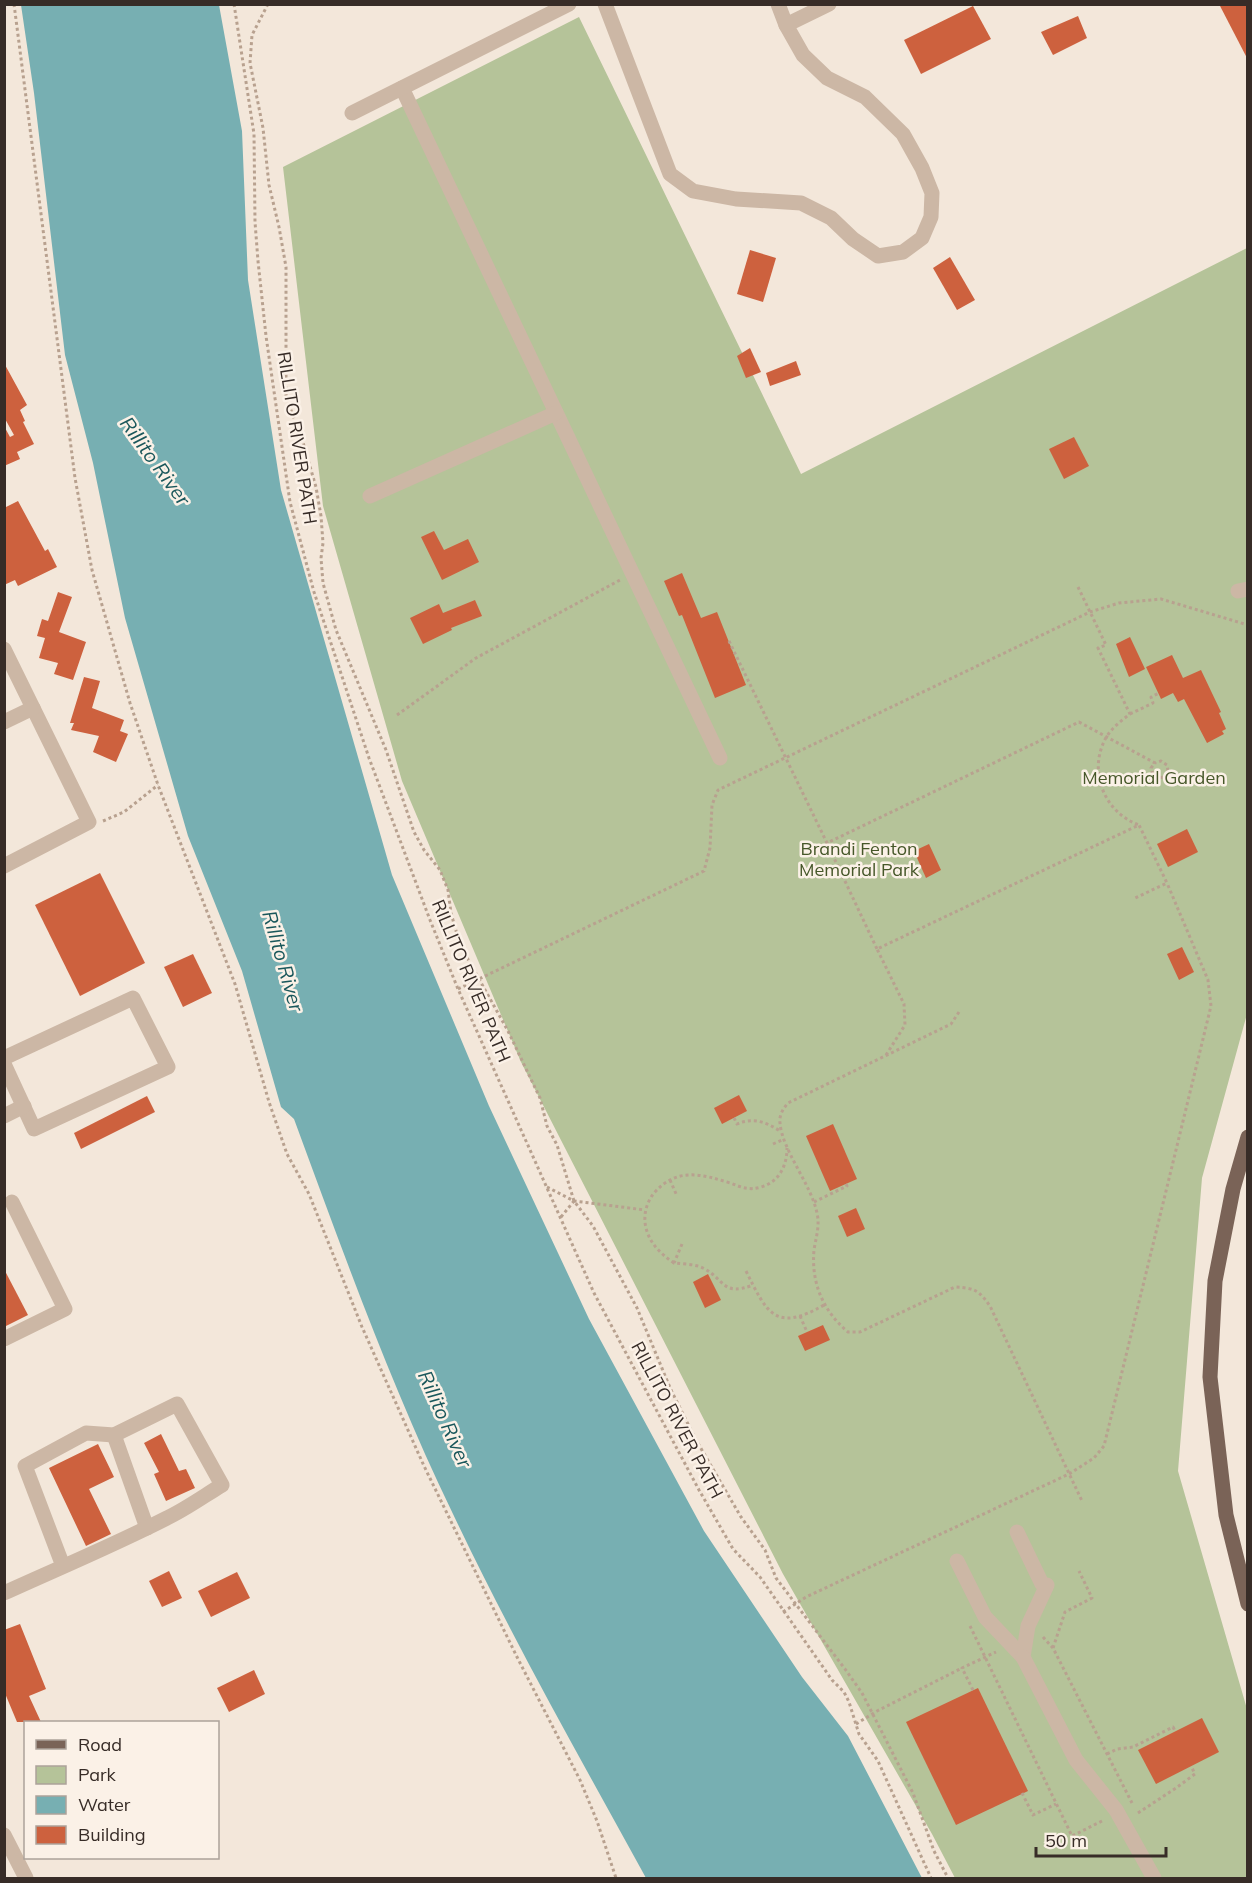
<svg xmlns="http://www.w3.org/2000/svg" width="1252" height="1883" viewBox="0 0 1252 1883" font-family="Mulish,sans-serif">
	<style>
		.green { fill: #b5c399 }
		.water { fill: #77afb2 }
		.building { fill: #cd613e }
		.lines { fill: none; stroke-linecap: round; stroke-linejoin: round }
		.path { stroke: #b8a18f; stroke-width: 3; stroke-dasharray: 3 3; stroke-linecap: butt }
		.minor { stroke: #ccb7a5; stroke-width: 15 }
		.major { stroke: #7a6357; stroke-width: 15 }
		.labels { text-anchor: middle; stroke-width: 5; stroke-linejoin: round; paint-order: stroke }
		.street-label { font-size: 18px; fill: #372c27; stroke: #fbf1e7 }
		.park-label { font-size: 18px; fill: #465729; stroke: #fbf1e7 }
		.water-label { font-size: 20px; font-style: italic; fill: #1a575b; stroke: #fbf1e7 }
	</style>
	<rect width="100%" height="100%" fill="#f3e7da"/>
	<path class="green" d="M 579,17 L 801,474 L 1247,248 L 1247,1014 L 1202,1178 L 1178,1471 L 1247,1709 L 1247,1878 L 955,1878 L 932,1834 L 783,1574 L 521,1062 L 402,781 L 323,506 L 283,167 Z"/>
	<path class="water" d="M 21,5 L 219,5 L 242,131 L 248,280 L 281,490 L 392,875 L 489,1106 L 589,1319 L 704,1531 L 802,1677 L 848,1736 L 922,1878 L 646,1878 C 580,1758 512,1638 453,1514 C 391,1386 343,1252 294,1119 L 281,1107 L 242,971 L 188,836 L 125,618 L 93,463 L 65,355 L 34,93 Z"/>
	<g class="building">
		<path d="M 1219,4 L 1248,4 L 1248,60 Z"/>
		<path d="M 973,6 L 991,39 L 921,74 L 904,40 Z"/>
		<path d="M 1078,16 L 1087,38 L 1053,55 L 1041,32 Z"/>
		<path d="M 750,250 L 776,258 L 763,302 L 737,294 Z"/>
		<path d="M 950,257 L 975,300 L 957,310 L 933,268 Z"/>
		<path d="M 750,348 L 761,372 L 746,378 L 737,356 Z"/>
		<path d="M 796,361 L 801,375 L 770,386 L 766,373 Z"/>
		<path d="M 4,363 L 27,405 L 20,410 L 25,421 L 23,422 L 34,444 L 17,452 L 20,459 L 4,466 L 4,426 L 10,437 L 14,435 L 4,417 Z"/>
		<path d="M 1074,437 L 1089,466 L 1064,479 L 1049,449 Z"/>
		<path d="M 18,501 L 45,551 L 48,549 L 57,567 L 18,586 L 15,580 L 4,585 L 4,508 Z"/>
		<path d="M 434,531 L 444,550 L 468,539 L 479,562 L 442,580 L 421,537 Z"/>
		<path d="M 682,573 L 701,618 L 717,612 L 746,685 L 715,698 L 682,615 L 679,616 L 664,581 Z"/>
		<path d="M 58,592 L 72,597 L 59,632 L 86,642 L 73,680 L 54,674 L 58,663 L 39,658 L 45,638 L 37,636 L 42,619 L 48,621 Z"/>
		<path d="M 475,600 L 482,616 L 451,628 L 452,630 L 423,644 L 410,618 L 439,604 L 443,613 Z"/>
		<path d="M 1130,637 L 1145,669 L 1129,677 L 1116,644 Z"/>
		<path d="M 1172,655 L 1183,678 L 1201,670 L 1221,712 L 1219,713 L 1226,729 L 1222,731 L 1224,734 L 1207,743 L 1184,699 L 1178,702 L 1173,693 L 1161,699 L 1146,667 Z"/>
		<path d="M 84,677 L 100,681 L 92,708 L 124,720 L 120,731 L 128,734 L 116,762 L 93,752 L 99,736 L 71,730 L 74,723 L 70,723 Z"/>
		<path d="M 1187,829 L 1198,852 L 1168,867 L 1157,844 Z"/>
		<path d="M 929,844 L 941,870 L 926,878 L 914,851 Z"/>
		<path d="M 100,873 L 145,963 L 80,996 L 35,905 Z"/>
		<path d="M 1182,947 L 1194,972 L 1179,980 L 1167,954 Z"/>
		<path d="M 193,954 L 212,993 L 183,1007 L 164,967 Z"/>
		<path d="M 739,1095 L 747,1111 L 722,1124 L 714,1108 Z"/>
		<path d="M 147,1096 L 155,1112 L 81,1149 L 74,1133 Z"/>
		<path d="M 833,1124 L 857,1179 L 830,1191 L 806,1136 Z"/>
		<path d="M 856,1208 L 865,1229 L 847,1237 L 838,1216 Z"/>
		<path d="M 4,1269 L 28,1315 L 4,1327 Z"/>
		<path d="M 708,1274 L 721,1300 L 705,1308 L 693,1282 Z"/>
		<path d="M 823,1325 L 830,1340 L 805,1351 L 798,1336 Z"/>
		<path d="M 161,1434 L 179,1471 L 186,1469 L 195,1488 L 166,1501 L 154,1474 L 159,1472 L 144,1443 Z"/>
		<path d="M 98,1444 L 114,1477 L 89,1489 L 111,1534 L 86,1546 L 49,1468 Z"/>
		<path d="M 169,1571 L 182,1598 L 162,1607 L 149,1581 Z"/>
		<path d="M 237,1572 L 250,1598 L 211,1617 L 198,1591 Z"/>
		<path d="M 20,1624 L 46,1689 L 29,1696 L 41,1722 L 17,1722 L 4,1691 L 4,1630 Z"/>
		<path d="M 254,1670 L 265,1694 L 229,1712 L 217,1688 Z"/>
		<path d="M 978,1688 L 1028,1791 L 956,1825 L 906,1722 Z"/>
		<path d="M 1202,1718 L 1219,1752 L 1156,1784 L 1138,1750 Z"/>
	</g>
	<g class="lines">
		<g class="path">
			<path d="M 14,4 L 75,478 L 92,570 L 130,703 L 158,785 L 235,984 L 269,1102 L 287,1154 L 309,1194 L 362,1327 L 424,1466 L 517,1657 L 580,1780 L 597,1821 L 616,1878"/>
			<path d="M 234,4 L 254,134 L 255,222 L 258,261 L 266,336 L 290,502 L 314,592 L 369,758 L 430,920 L 458,989 L 594,1293 L 699,1490 L 733,1549 L 760,1577 L 832,1680 L 844,1692 L 849,1702 L 859,1734 L 878,1761 L 931,1878"/>
			<path d="M 268,4 L 252,35 L 250,63 L 263,128 L 269,185 L 279,227 L 286,267 L 286,397 L 302,439 L 316,487 L 321,516 L 323,543 L 321,558 L 323,583 L 336,630 L 386,750 L 414,832 L 424,850 L 440,870 L 448,890 L 451,913 L 460,945 L 508,1031 L 540,1098 L 547,1126 L 557,1145 L 574,1201 L 593,1226 L 637,1308 L 671,1390 L 696,1440 L 741,1517 L 765,1550 L 776,1578 L 845,1669 L 862,1693 L 913,1793 L 934,1851 L 948,1878"/>
			<path d="M 1078,587 L 1106,645 L 1098,648 L 1130,714 C 1122,720 1113,727 1107,736 C 1087,769 1103,812 1139,825"/>
			<path d="M 729,641 L 827,843 L 1079,722 L 1155,763 L 1151,768 L 1153,775 L 1158,778 L 1165,777 L 1168,771 L 1167,765 L 1161,761 L 1155,763"/>
			<path d="M 1130,714 L 1153,703 L 1151,697 L 1159,693"/>
			<path d="M 397,715 L 476,658 L 620,580"/>
			<path d="M 103,821 L 124,812 L 158,785"/>
			<path d="M 827,843 L 877,949"/>
			<path d="M 458,989 L 704,871 L 710,848 L 712,805 L 718,790 L 1090,612 L 1119,603 L 1161,599 L 1248,625"/>
			<path d="M 959,1012 L 951,1024 L 788,1103 C 783,1109 779,1115 780,1123 C 782,1150 811,1184 817,1213 C 820,1226 816,1237 814,1250 C 811,1283 823,1311 848,1332 L 860,1332 L 955,1287 C 974,1288 979,1290 990,1306 L 1082,1501"/>
			<path d="M 886,1055 L 905,1025 L 904,1004 L 877,949 L 1139,825 L 1167,883 L 1133,899"/>
			<path d="M 734,1118 L 737,1124 C 753,1117 766,1122 780,1131"/>
			<path d="M 773,1144 L 784,1139"/>
			<path d="M 670,1180 L 677,1196"/>
			<path d="M 547,1187 L 574,1201 L 645,1210"/>
			<path d="M 814,1202 L 847,1186 L 846,1184"/>
			<path d="M 561,1217 L 574,1201"/>
			<path d="M 682,1244 L 674,1263 C 683,1264 695,1264 703,1268 C 725,1279 722,1297 753,1285"/>
			<path d="M 674,1263 C 661,1254 650,1244 646,1228 C 643,1216 646,1203 654,1193 C 677,1167 701,1174 730,1183 C 741,1187 749,1191 761,1187 C 779,1182 787,1166 787,1148"/>
			<path d="M 746,1271 C 767,1313 775,1333 824,1305"/>
			<path d="M 800,1316 L 807,1332"/>
			<path d="M 783,1612 L 806,1597 L 1069,1474 L 1094,1458 L 1104,1446 L 1211,1006 L 1208,980 L 1167,883"/>
			<path d="M 970,1626 L 1072,1836 L 1104,1820"/>
			<path d="M 1043,1637 L 1053,1648 L 1132,1803"/>
			<path d="M 1053,1648 L 1065,1612 L 1092,1598 L 1079,1571"/>
			<path d="M 973,1690 L 962,1668 L 996,1652"/>
			<path d="M 856,1724 L 877,1711 L 962,1668"/>
			<path d="M 1107,1754 L 1117,1749 L 1133,1747 L 1173,1727 L 1175,1731"/>
			<path d="M 1022,1793 L 1033,1815 L 1056,1804"/>
			<path d="M 1138,1813 L 1176,1788 L 1195,1774 L 1191,1766"/>
		</g>
		<g class="minor">
			<path d="M 605,4 L 670,174 L 693,191 L 736,199 L 801,203 L 831,218 L 853,239 L 878,256 L 903,252 L 922,238 L 931,217 L 932,193 L 922,168 L 903,134 L 865,97 L 827,78 L 803,55 L 786,25"/>
			<path d="M 778,4 L 786,25 L 829,4"/>
			<path d="M 402,88 L 720,758"/>
			<path d="M 352,113 L 569,4"/>
			<path d="M 370,496 L 556,413"/>
			<path d="M 1238,591 L 1248,589"/>
			<path d="M 4,649 L 89,822 L 4,866"/>
			<path d="M 4,722 L 33,708"/>
			<path d="M 4,1058 L 133,998 L 168,1067 L 34,1129 L 4,1064"/>
			<path d="M 4,1116 L 24,1106"/>
			<path d="M 4,1339 L 65,1309 L 12,1202"/>
			<path d="M 114,1435 L 147,1528"/>
			<path d="M 957,1561 L 985,1617 L 1023,1657 L 1028,1626 L 1047,1585 L 1042,1584 L 1017,1532"/>
			<path d="M 4,1593 C 59,1568 114,1545 167,1518 C 186,1509 204,1496 222,1485 L 177,1404 L 114,1435 L 86,1433 L 25,1466 L 63,1566"/>
			<path d="M 1023,1657 L 1076,1760 L 1116,1810 L 1154,1878"/>
			<path d="M 4,1835 L 26,1878"/>
		</g>
		<path class="major" d="M 1248,1137 L 1233,1189 L 1215,1281 L 1210,1377 L 1226,1515 L 1248,1604"/>
	</g>
	<g class="labels">
		<g class="street-label">
			<text transform="translate(297 438) rotate(81)" y="6">RILLITO RIVER PATH</text>
			<text transform="translate(471 981) rotate(67)" y="6">RILLITO RIVER PATH</text>
			<text transform="translate(677 1420) rotate(62)" y="6">RILLITO RIVER PATH</text>
		</g>
		<g class="park-label">
			<text x="1154" y="784">Memorial Garden</text>
			<text x="859" y="855">Brandi Fenton<tspan x="859" dy="21">Memorial Park</tspan></text>
		</g>
		<g class="water-label">
			<text transform="translate(155 461) rotate(54)" y="7">Rillito River</text>
			<text transform="translate(283 961) rotate(74)" y="7">Rillito River</text>
			<text transform="translate(445 1419) rotate(66)" y="7">Rillito River</text>
		</g>
	</g>
	<rect width="1252" height="1883" fill="none" stroke="#372c27" stroke-width="12"/>
	<rect x="24" y="1721" width="195" height="138" fill="#fbf1e7" stroke="#ada29a" stroke-width="1.5"/>
	<rect x="36" y="1740" width="30" height="9" fill="#7a6357" stroke="#ada29a" stroke-width="1.5"/>
	<text x="78" y="1751" font-size="18" fill="#372c27">Road</text>
	<rect x="36" y="1766" width="30" height="18" fill="#b5c399" stroke="#ada29a" stroke-width="1.5"/>
	<text x="78" y="1781" font-size="18" fill="#372c27">Park</text>
	<rect x="36" y="1796" width="30" height="18" fill="#77afb2" stroke="#ada29a" stroke-width="1.5"/>
	<text x="78" y="1811" font-size="18" fill="#372c27">Water</text>
	<rect x="36" y="1826" width="30" height="18" fill="#cd613e" stroke="#ada29a" stroke-width="1.5"/>
	<text x="78" y="1841" font-size="18" fill="#372c27">Building</text>
	<path d="M1036 1847v9h130v-9" fill="none" stroke="#372c27" stroke-width="3"/>
	<text x="1045" y="1847" font-size="18" fill="#372c27" stroke="#fbf1e7" stroke-width="4.5" paint-order="stroke">50 m</text>
</svg>
